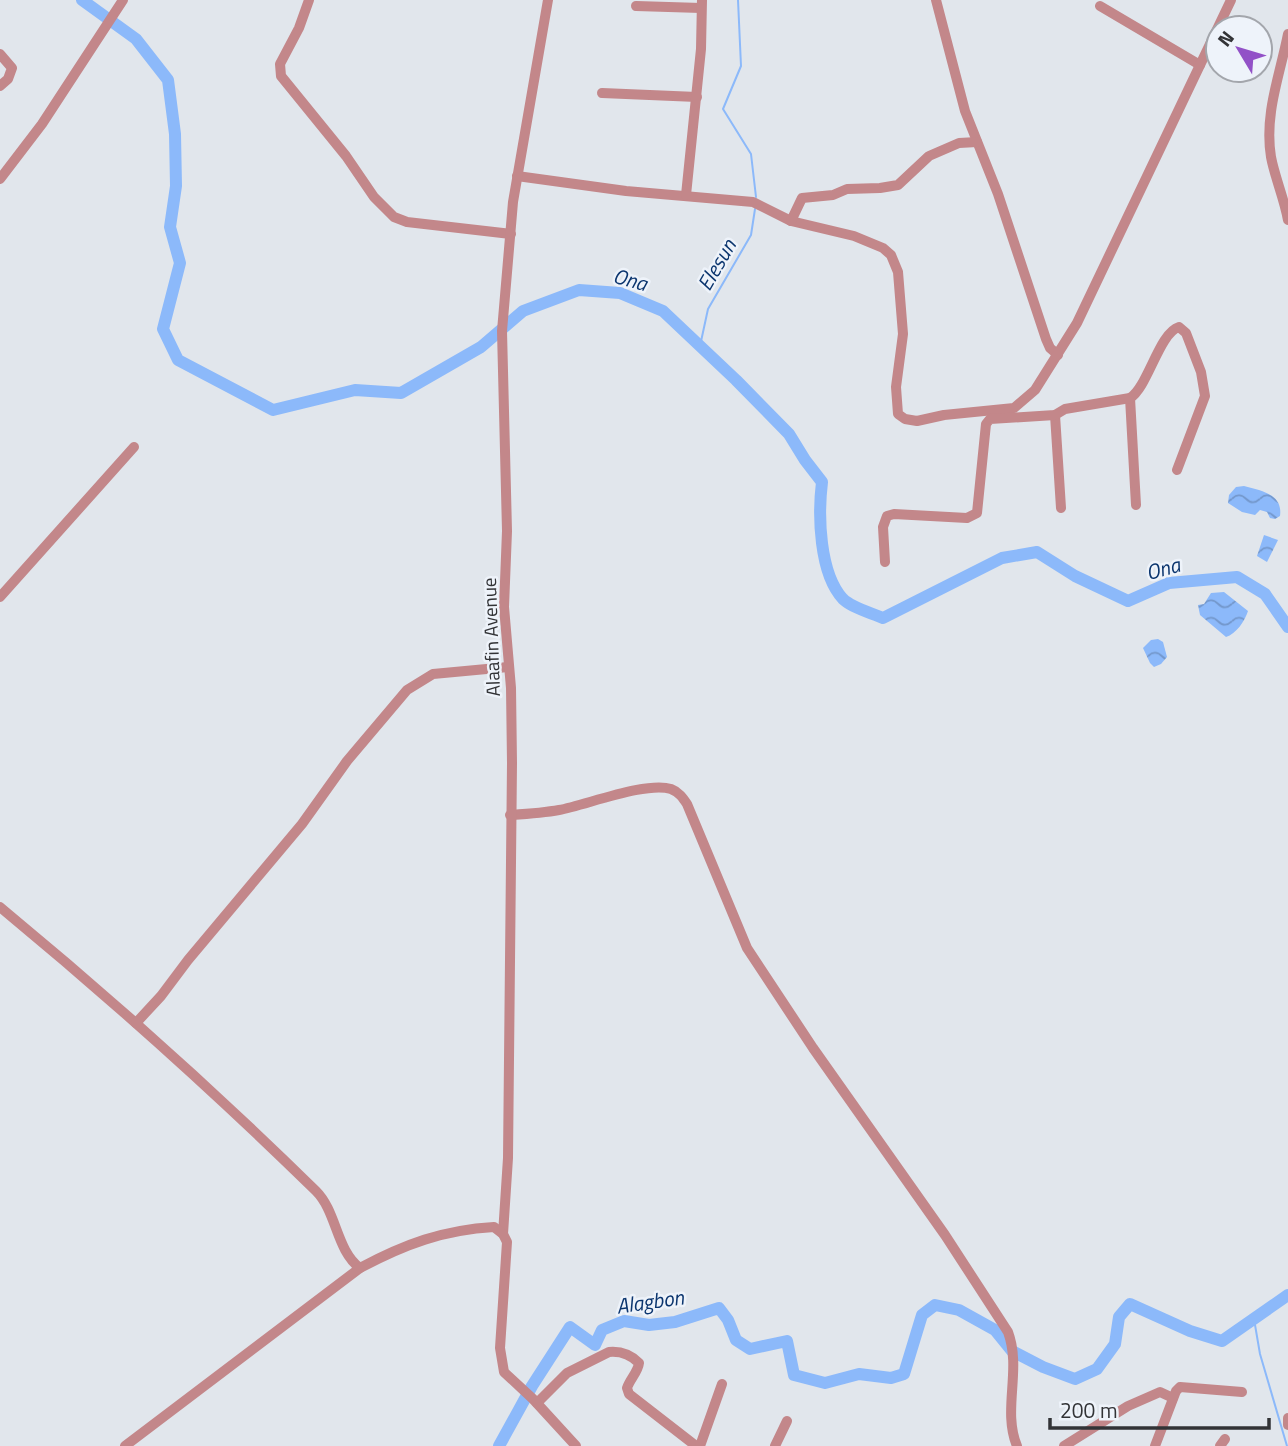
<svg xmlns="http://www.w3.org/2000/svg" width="1288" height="1446" viewBox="0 0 1288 1446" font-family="'Titillium Web',sans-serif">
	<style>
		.water { fill: url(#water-waves) }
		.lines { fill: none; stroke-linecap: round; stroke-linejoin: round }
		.stream { stroke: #8cb9fa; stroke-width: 2 }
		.river { stroke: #8cb9fa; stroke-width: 12 }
		.minor { stroke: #c3878a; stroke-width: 10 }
		.labels { text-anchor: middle; stroke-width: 5; stroke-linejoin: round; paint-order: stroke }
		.street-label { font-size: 19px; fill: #323336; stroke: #eef3fa }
		.water-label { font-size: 21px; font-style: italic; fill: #0b356e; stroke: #eef3fa }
	</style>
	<defs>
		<pattern id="water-waves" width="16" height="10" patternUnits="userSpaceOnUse" patternTransform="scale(1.75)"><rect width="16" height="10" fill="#8cb9fa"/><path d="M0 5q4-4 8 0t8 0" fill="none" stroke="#7397cb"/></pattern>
	</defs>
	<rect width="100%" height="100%" fill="#e1e6ec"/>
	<g class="water">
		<path d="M 1244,486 C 1262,491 1283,494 1280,516 L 1275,519 L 1270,518 L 1267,512 L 1260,510 L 1255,515 L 1242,512 L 1228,503 L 1229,495 L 1236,487 Z"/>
		<path d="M 1264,535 L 1278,540 L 1267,562 L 1257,556 Z"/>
		<path d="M 1224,592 L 1248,611 C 1245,621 1236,634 1226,637 L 1200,615 L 1198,605 L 1204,604 L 1211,593 Z"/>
		<path d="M 1158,639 L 1163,642 L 1167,657 L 1161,664 L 1154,667 L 1150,663 L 1143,648 L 1151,640 Z"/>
	</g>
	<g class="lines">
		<g class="stream">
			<path d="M 738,0 L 741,66 L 723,109 L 751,154 L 756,197"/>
			<path d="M 700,346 L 708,309 L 751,235 L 755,209"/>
			<path d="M 1254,1319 L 1260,1354 L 1287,1446"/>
		</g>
		<g class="river">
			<path d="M 82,0 L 136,39 L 168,80 L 175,134 L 176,186 L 170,227 L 180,263 L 163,329 L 178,360 L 273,410 L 355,390 L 401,393 L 481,347 L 523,311 L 579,290 L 620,293 L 663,311 L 736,380 L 789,434 L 805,460 L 822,482 C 818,515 819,573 843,599 C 852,608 872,613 883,618 L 1002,558 L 1037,552 L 1075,576 L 1128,601 L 1169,583 L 1237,577 L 1265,594 L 1288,627"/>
			<path d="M 499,1446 L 532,1386 L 570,1327 L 595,1345 L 602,1330 L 624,1321 L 649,1325 L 675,1322 L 719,1308 L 728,1320 L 736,1340 L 750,1349 L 787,1341 L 794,1375 L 825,1383 L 859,1374 L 891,1378 L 904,1374 L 922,1315 L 935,1305 L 959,1310 L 995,1330 L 1012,1351 L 1043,1367 L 1075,1379 L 1097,1369 L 1115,1344 L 1119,1317 L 1130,1304 L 1190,1331 L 1222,1341 L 1288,1295"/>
		</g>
		<g class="minor">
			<path d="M 309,0 L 299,28 L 280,64 L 281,76 L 346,156 L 374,197 L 394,217 L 407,222 L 511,234"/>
			<path d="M 936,0 L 965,111 L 998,194 L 1046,339 L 1050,348 L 1058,355"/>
			<path d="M 636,6 L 701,8"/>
			<path d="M 1100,6 L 1200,65"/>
			<path d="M 1288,34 C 1280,75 1264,114 1271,157 C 1275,178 1284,198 1288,220"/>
			<path d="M 0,54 L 12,68 L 8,79 L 0,86"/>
			<path d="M 602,93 L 697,97"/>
			<path d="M 517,176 L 626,191 L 753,202 L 791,221 L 854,236 L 883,248 L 891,255 L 898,272 L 903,334 L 896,387 L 898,414 L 905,419 L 917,421 L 944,415 L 1014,408 L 1035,390 L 1077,323 L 1231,0"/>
			<path d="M 0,179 L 42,124 L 123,0"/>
			<path d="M 686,195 L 701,49 L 702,0"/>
			<path d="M 791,221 L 802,198 L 833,195 L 847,189 L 880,188 L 898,185 L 929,156 L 959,143 L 977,142"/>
			<path d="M 1130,398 L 1136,505"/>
			<path d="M 1055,415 L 1061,508"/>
			<path d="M 885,562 L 883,527 L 887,516 L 894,514 L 967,518 L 977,513 L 986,424 L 990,419 L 1055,415 L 1065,409 L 1130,398 C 1148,387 1159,333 1179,327 L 1186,333 L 1201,372 L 1205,396 L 1177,470"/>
			<path d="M 0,597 L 134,447"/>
			<path d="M 510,815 C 526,814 543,813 559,810 C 586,805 647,781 671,789 C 679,792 683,798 687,804 L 747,948 L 813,1048 L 945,1235 L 1008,1332 C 1022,1370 1002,1410 1017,1446"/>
			<path d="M 0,907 C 109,997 215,1092 316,1191 C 337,1212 336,1250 360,1268"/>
			<path d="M 136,1023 L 161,996 L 188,960 L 302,824 L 347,761 L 407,690 L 433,674 L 508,667"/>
			<path d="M 503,1234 L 508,1158 L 512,763 L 511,688 L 504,607 L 507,531 L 502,331 L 513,202 L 548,0"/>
			<path d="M 537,1403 L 567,1373 L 609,1352 C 620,1351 631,1355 639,1363 C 638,1372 630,1379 627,1388 L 629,1394 L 696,1446"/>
			<path d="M 1288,1418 L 1288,1425"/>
			<path d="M 125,1446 L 360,1268 C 405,1244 443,1230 494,1227 L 503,1234 L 507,1242 L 500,1348 L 504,1372 L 533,1399 L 576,1446"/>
			<path d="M 700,1446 L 722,1384"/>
			<path d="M 775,1446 L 787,1421"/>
			<path d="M 1064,1446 L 1128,1406 L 1160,1392 L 1173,1398"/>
			<path d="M 1155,1446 L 1176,1391 L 1180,1387 L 1242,1392"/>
			<path d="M 1220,1446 L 1225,1439"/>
		</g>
	</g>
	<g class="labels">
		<g class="street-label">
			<text transform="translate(491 637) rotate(-92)" y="7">Alaafin Avenue</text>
		</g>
		<g class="water-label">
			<text transform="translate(717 265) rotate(-60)" y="7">Elesun</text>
			<text transform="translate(630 280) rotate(15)" y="7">Ona</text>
			<text transform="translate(1163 569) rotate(-15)" y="7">Ona</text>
			<text transform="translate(650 1302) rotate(-8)" y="7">Alagbon</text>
		</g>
	</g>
	<g transform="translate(1239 49) rotate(308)"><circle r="33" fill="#eef3fa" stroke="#a3a6ac" stroke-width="2"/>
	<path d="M0-5L12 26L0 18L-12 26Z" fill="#9251c7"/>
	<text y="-10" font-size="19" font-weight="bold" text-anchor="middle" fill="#323336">N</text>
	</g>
	<path d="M1050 1418v10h219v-10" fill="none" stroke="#323336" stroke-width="3.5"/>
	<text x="1060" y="1418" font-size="21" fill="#323336" stroke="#eef3fa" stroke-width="5" paint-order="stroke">200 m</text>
</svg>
